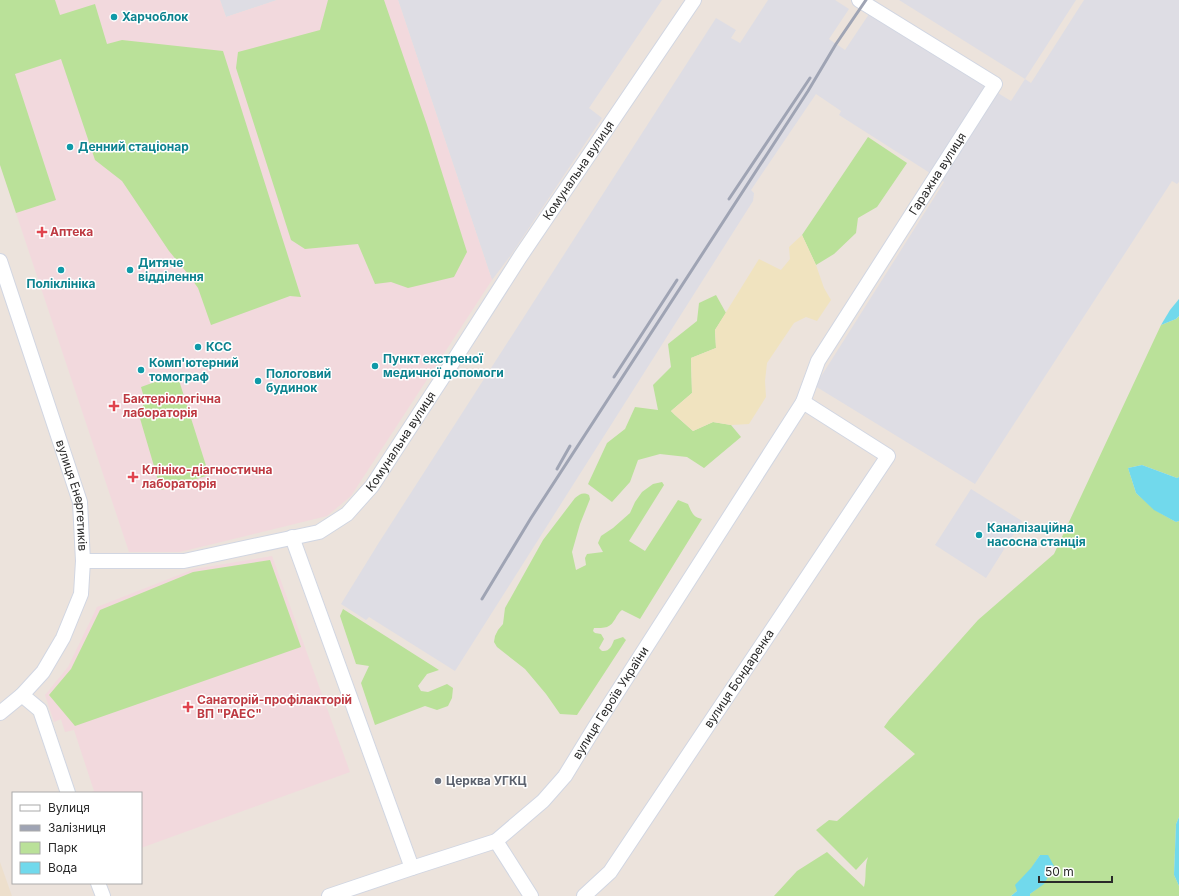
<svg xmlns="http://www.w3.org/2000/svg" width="1179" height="896" viewBox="0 0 1179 896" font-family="Inter,sans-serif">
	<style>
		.industrial { fill: #dedde4 }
		.education { fill: #eddfcc }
		.medical { fill: #f2d9dd }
		.green { fill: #bae199 }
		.sand { fill: #f0e3bf }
		.water { fill: #71d9ec }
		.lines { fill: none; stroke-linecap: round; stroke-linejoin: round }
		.minor-casing { stroke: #d1d6e2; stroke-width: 16 }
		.minor { stroke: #fff; stroke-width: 14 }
		.rail { stroke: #9fa4b4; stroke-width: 3 }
		.culture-dot { fill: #0f9aa8; stroke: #fff; stroke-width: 1.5 }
		.health-dot { fill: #e0444e; stroke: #fff; stroke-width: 1.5 }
		.worship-dot { fill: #6b7280; stroke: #fff; stroke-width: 1.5 }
		.labels { text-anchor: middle; stroke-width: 3; stroke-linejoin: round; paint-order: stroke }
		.culture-label { font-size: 12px; font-weight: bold; fill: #0d838f; stroke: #fff; text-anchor: start }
		.street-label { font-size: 12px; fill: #2a2a2a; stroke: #fff }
		.health-label { font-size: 12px; font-weight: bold; fill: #be3a42; stroke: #fff; text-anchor: start }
		.worship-label { font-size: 12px; font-weight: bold; fill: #5b616d; stroke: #fff; text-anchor: start }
	</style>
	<rect width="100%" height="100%" fill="#ece3dc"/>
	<g class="industrial">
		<path d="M 220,0 L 277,0 L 226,17 Z"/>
		<path d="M 398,0 L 662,0 L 589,108 L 602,118 L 511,255 L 492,280 Z"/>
		<path d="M 768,0 L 835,0 L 849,9 L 829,39 L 845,50 L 869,14 L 1011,101 L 1025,79 L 899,0 L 1076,0 L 1025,79 L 1031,83 L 1084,0 L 1179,0 L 1179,182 L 1177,184 L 1172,181 L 975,484 L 815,386 L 944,182 L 839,115 L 841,111 L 816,94 L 751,190 L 754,193 L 753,201 L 455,671 L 369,617 L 366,620 L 341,604 L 378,544 L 716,18 L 736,30 L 731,38 L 740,43 Z"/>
		<path d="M 971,489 L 1022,521 L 986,578 L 935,545 Z"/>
	</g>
	<path class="education" d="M 0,862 L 12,896 L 0,896 Z"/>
	<g class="medical">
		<path d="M 0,0 L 220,0 L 226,17 L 277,0 L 398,0 L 492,280 L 351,496 L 327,516 L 180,552 L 129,552 L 0,165 Z"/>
		<path d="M 272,556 L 350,772 L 141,848 L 141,793 L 89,793 L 94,791 L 74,730 L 65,732 L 61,719 L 54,722 L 45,695 L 68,667 L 97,607 L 194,569 Z"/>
	</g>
	<g class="green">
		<path d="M 0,0 L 55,0 L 60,15 L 95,4 L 107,44 L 122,40 L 223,51 L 301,297 L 290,296 L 211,325 L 198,288 L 188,274 L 169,251 L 122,181 L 95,160 L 61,59 L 15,74 L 56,200 L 16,213 L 0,165 Z"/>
		<path d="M 328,0 L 384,0 L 427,125 L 467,252 L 454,277 L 408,288 L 391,282 L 375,284 L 358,244 L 305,249 L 291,240 L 236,68 L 238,52 L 320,30 Z"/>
		<path d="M 868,137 L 907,163 L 877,207 L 858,218 L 856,233 L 834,254 L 816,265 L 802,235 Z"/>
		<path d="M 716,295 L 726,313 L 715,330 L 716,348 L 691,358 L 692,393 L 671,411 L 675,415 L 693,431 L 713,422 L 731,425 L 741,437 L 704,468 L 687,457 L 660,454 L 638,460 L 630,482 L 612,502 L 588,484 L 607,443 L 625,429 L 635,407 L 658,410 L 653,385 L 671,367 L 668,344 L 697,321 L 699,303 Z"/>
		<path d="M 1179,316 L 1179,477 L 1177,478 L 1142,465 L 1128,468 L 1136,493 L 1155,510 L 1176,522 L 1179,521 L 1179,817 L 1176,824 L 1174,875 L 1179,886 L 1179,896 L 1030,896 L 1030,894 L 1044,883 L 1040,855 L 1017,891 L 1011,896 L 774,896 L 797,871 L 827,852 L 864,887 C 867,876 864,868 868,857 L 856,870 L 816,830 L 829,820 L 837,821 L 915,754 L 884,727 L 889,720 L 978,620 L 1054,554 L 1161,325 L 1176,319 Z"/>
		<path d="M 177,374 L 209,475 L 161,490 L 139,415 L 145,401 L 141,387 Z"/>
		<path d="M 662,482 L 664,485 L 629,541 L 645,551 L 678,500 L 688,504 C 692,513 693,517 702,519 L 640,619 L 622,610 C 616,614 615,624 607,627 C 604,628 598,628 594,628 L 593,631 L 595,633 L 601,634 L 604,639 L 599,648 L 602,651 C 609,652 612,646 614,640 L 623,637 L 626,640 L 577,715 L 560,714 L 546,694 L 525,669 L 497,647 L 494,642 L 495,636 L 498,630 L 503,624 L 505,608 L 543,540 L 575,498 C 580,494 583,492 589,495 L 590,499 L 580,524 L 572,552 L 576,570 L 586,565 L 585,558 L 587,554 L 603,552 L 598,543 L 601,536 L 613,528 L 630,513 L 635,502 L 642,492 L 653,484 Z"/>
		<path d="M 270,560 L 301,647 L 75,726 L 49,695 L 71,669 L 100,610 L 193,572 Z"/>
		<path d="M 343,609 L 439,670 L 427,674 L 418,686 L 421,691 L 428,692 L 447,684 L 453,688 L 452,698 L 448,706 L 437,710 L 425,706 L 375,725 L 361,683 L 369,666 L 356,664 L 340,616 Z"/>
	</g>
	<path class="sand" d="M 802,235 L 816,265 L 824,288 L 831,300 L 817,321 L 806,317 L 794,323 L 767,363 L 765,381 L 766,397 L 749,424 L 731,425 L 713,422 L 693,431 L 675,415 L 671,411 L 692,393 L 691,358 L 716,348 L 715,330 L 759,259 L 781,270 L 790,259 L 789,247 Z"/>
	<g class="water">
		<path d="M 1179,299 L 1179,316 L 1176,319 L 1161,325 L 1170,310 Z"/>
		<path d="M 1142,465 L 1177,478 L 1179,477 L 1179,521 L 1176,522 L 1154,510 L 1136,493 L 1128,468 Z"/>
		<path d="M 1179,817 L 1179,886 L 1174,875 L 1176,824 Z"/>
		<path d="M 1040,855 L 1048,855 L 1054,866 L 1044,884 L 1030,894 L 1030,896 L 1011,896 L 1017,891 L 1015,885 L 1031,868 Z"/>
	</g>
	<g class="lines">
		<defs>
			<g id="minor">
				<path id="s1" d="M 0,261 L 80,502 L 83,561 L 81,594 L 63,638 L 43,672 L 22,695 L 0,713"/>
				<path d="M 292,537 L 412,868"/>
				<path id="s2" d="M 83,561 L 184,561 L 319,532 L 347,514 L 372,486 L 447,371 L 520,257 L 694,0"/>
				<path d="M 22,695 L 40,710 L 68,793"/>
				<path d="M 496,841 L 531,896"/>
				<path d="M 98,883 L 103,896"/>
				<path id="s3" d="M 329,896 L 412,868 L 496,841 L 543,801 L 565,776 L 595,727 L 803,402 L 818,361 L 995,84 L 859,0"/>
				<path id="s4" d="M 584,896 L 610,872 L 888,456 L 803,402"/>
			</g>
		</defs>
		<use href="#minor" class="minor-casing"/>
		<use href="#minor" class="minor"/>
		<g class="rail">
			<path d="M 729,199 L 810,78"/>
			<path d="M 614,377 L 677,280"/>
			<path d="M 557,469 L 570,446"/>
			<path d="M 482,599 L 531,518 L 808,91 L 836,44 L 866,0"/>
		</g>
	</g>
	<g class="culture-dot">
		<circle cx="114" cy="17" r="4"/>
		<circle cx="70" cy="147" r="4"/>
		<circle cx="61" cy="270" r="4"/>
		<circle cx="130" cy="270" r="4"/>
		<circle cx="198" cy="347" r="4"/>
		<circle cx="375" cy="366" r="4"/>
		<circle cx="141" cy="370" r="4"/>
		<circle cx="258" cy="381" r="4"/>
		<circle cx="979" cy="535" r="4"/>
	</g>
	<g class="health-dot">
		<path d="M40 226h4v4h4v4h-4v4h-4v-4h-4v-4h4z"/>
		<path d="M112 400h4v4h4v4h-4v4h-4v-4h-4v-4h4z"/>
		<path d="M131 471h4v4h4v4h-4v4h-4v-4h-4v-4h4z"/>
		<path d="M186 701h4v4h4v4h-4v4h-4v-4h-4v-4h4z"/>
	</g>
	<circle class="worship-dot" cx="438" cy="781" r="4"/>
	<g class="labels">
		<g class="culture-label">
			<text x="122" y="21">Харчоблок</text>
			<text x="78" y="151">Денний стаціонар</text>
			<text x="138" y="267">Дитяче<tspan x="138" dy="14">відділення</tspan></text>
			<text x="61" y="288" text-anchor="middle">Поліклініка</text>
			<text x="206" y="351">КСС</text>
			<text x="383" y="363">Пункт екстреної<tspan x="383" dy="14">медичної допомоги</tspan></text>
			<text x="149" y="367">Комп'ютерний<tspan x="149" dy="14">томограф</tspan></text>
			<text x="266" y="378">Пологовий<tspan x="266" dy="14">будинок</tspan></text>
			<text x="987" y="532">Каналізаційна<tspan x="987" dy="14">насосна станція</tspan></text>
		</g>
		<g class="street-label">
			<text dy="4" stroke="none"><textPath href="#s2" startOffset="687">Комунальна вулиця</textPath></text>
			<text dy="4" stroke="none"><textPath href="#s3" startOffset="980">Гаражна вулиця</textPath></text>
			<text dy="4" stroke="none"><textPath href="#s2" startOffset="363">Комунальна вулиця</textPath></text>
			<text dy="4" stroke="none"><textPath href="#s1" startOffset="246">вулиця Енергетиків</textPath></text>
			<text dy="4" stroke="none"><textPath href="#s4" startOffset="268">вулиця Бондаренка</textPath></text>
			<text dy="4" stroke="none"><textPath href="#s3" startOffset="357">вулиця Героїв України</textPath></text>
		</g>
		<g class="health-label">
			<text x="50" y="236">Аптека</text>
			<text x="123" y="403">Бактеріологічна<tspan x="123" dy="14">лабораторія</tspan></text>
			<text x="142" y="474">Клініко-діагностична<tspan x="142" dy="14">лабораторія</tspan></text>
			<text x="197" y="704">Санаторій-профілакторій<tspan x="197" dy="14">ВП "РАЕС"</tspan></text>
		</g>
		<g class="worship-label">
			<text x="446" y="785">Церква УГКЦ</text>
		</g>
	</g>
	<rect x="12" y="792" width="130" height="92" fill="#ffffff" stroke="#aaaaaa"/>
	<rect x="20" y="805" width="20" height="6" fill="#ffffff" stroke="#aaaaaa"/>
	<text x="48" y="812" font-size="12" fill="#2a2a2a">Вулиця</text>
	<rect x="20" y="825" width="20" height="6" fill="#9fa4b4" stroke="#aaaaaa"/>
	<text x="48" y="832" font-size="12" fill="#2a2a2a">Залізниця</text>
	<rect x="20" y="842" width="20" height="12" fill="#bae199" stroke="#aaaaaa"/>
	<text x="48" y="852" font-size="12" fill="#2a2a2a">Парк</text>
	<rect x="20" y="862" width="20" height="12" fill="#71d9ec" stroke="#aaaaaa"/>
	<text x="48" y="872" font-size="12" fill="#2a2a2a">Вода</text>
	<path d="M1039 876v6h73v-6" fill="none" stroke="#2a2a2a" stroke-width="2"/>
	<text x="1045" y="876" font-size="12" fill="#2a2a2a" stroke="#ffffff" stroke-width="3" paint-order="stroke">50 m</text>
</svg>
